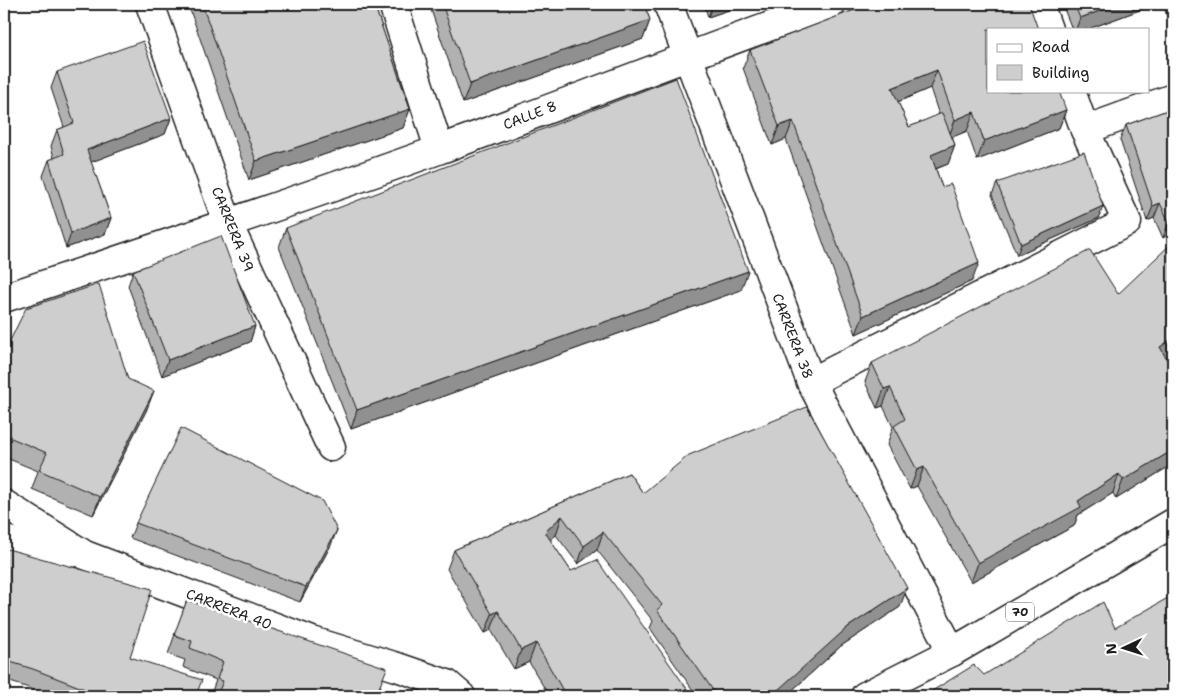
<svg xmlns="http://www.w3.org/2000/svg" width="1177" height="700" viewBox="0 0 1177 700" font-family="'Shantell Sans',sans-serif">
	<style>
		.lines { fill: none; stroke-linecap: round; stroke-linejoin: round }
		.minor-casing { stroke: #1c1c1c; stroke-width: 31 }
		.major-casing { stroke: #1c1c1c; stroke-width: 31 }
		.minor { stroke: #fff; stroke-width: 28 }
		.major { stroke: #fff; stroke-width: 28 }
		.wall { fill: #b1b1b1; stroke: #1c1c1c; fill-rule: evenodd }
		.shaded-wall { fill: #909090; stroke: #1c1c1c }
		.building { fill: #cecece; stroke: #1c1c1c }
		.labels { text-anchor: middle; stroke-width: 5; stroke-linejoin: round; paint-order: stroke }
		.shield { fill: #fff; stroke: #606060; stroke-width: 1 }
		.shield-label { font-size: 12px; font-weight: bold; fill: #1c1c1c }
		.street-label { font-size: 14px; fill: #1c1c1c; stroke: #fff }
	</style>
	<rect width="100%" height="100%" fill="#fff"/>
	<filter id="ink" filterUnits="userSpaceOnUse"><feTurbulence type="fractalNoise" baseFrequency=".02" numOctaves="2"/><feDisplacementMap in="SourceGraphic" scale="10" xChannelSelector="R" yChannelSelector="G"/><feConvolveMatrix kernelMatrix="1 2 1 2 8 2 1 2 1" color-interpolation-filters="sRGB"/></filter>
	<g filter="url(#ink)">
		<g class="lines">
			<defs>
				<g id="minor">
					<path d="M 150,4 L 228,224 L 331,447"/>
					<path d="M 393,4 L 439,149"/>
					<path d="M 668,4 L 811,382 L 952,652"/>
					<path d="M 1039,4 L 1048,29"/>
					<path d="M 1085,130 L 1173,98"/>
					<path d="M 4,298 C 149,250 294,202 438,150 C 569,102 700,51 831,4"/>
					<path d="M 811,382 L 1127,222 L 1085,130 L 1071,91"/>
					<path d="M 4,504 L 85,555 L 312,641 L 397,667 L 447,684 L 461,696"/>
					<path d="M 4,540 L 71,553"/>
				</g>
				<path id="major" d="M 865,696 L 952,652 L 1173,523"/>
			</defs>
			<use href="#minor" class="minor-casing"/>
			<use href="#major" class="major-casing"/>
			<use href="#minor" class="minor"/>
			<use href="#major" class="major"/>
		</g>
		<g class="wall">
			<path d="M 188,4 L 374,4 L 410,109 L 403,128 L 249,180 Z"/>
			<path d="M 429,4 L 644,4 L 650,20 L 643,39 L 463,103 Z"/>
			<path d="M 704,4 L 746,4 L 708,17 Z"/>
			<path d="M 870,4 L 1066,110 L 1059,128 L 977,160 L 967,131 L 952,137 L 955,145 L 948,164 L 936,169 L 972,281 L 856,334 L 786,139 L 772,145 L 743,68 L 750,50 ZM 930,88 L 939,115 L 909,127 L 898,102 Z"/>
			<path d="M 1062,4 L 1156,4 L 1088,29 L 1072,29 Z"/>
			<path d="M 1163,4 L 1173,4 L 1173,35 Z"/>
			<path d="M 57,72 L 171,118 L 165,134 L 91,162 L 111,218 L 105,234 L 66,248 L 43,176 L 49,160 L 54,158 L 51,146 L 57,130 L 64,127 L 51,88 Z"/>
			<path d="M 1173,108 L 1173,231 L 1163,238 L 1154,218 L 1147,221 L 1120,140 L 1126,125 Z"/>
			<path d="M 997,183 L 1099,218 L 1017,255 L 992,195 Z"/>
			<path d="M 286,228 L 741,290 L 351,429 L 279,247 Z"/>
			<path d="M 133,271 L 255,326 L 250,342 L 162,376 L 128,286 Z"/>
			<path d="M 1118,294 L 1166,357 L 1173,371 L 1173,464 L 1116,499 L 1113,493 L 1078,515 L 1074,526 L 971,582 L 917,486 L 910,489 L 887,445 L 893,427 L 883,406 L 877,408 L 865,382 L 872,363 Z"/>
			<path d="M 4,353 L 128,379 L 147,409 L 93,515 L 32,489 L 38,471 L 4,457 Z"/>
			<path d="M 629,473 L 643,493 L 900,607 L 841,646 L 786,696 L 697,696 L 650,628 L 653,621 L 597,550 L 578,564 L 556,535 L 550,540 L 571,571 L 692,696 L 549,696 L 529,662 L 514,669 L 491,630 L 485,633 L 447,569 L 454,550 Z"/>
			<path d="M 136,523 L 331,545 L 300,602 L 130,538 Z"/>
			<path d="M 4,548 L 130,657 L 198,690 L 211,694 L 216,680 L 183,667 L 185,660 L 168,654 L 187,600 L 381,686 L 376,696 L 49,696 L 26,687 L 4,680 Z"/>
		</g>
		<g class="shaded-wall">
			<path d="M 713,4 L 746,4 L 708,17 Z"/>
			<path d="M 1119,4 L 1156,4 L 1088,29 L 1076,29 L 1080,18 Z"/>
			<path d="M 650,20 L 643,39 L 463,103 L 470,84 Z"/>
			<path d="M 937,70 L 930,88 L 886,107 L 892,88 Z"/>
			<path d="M 410,109 L 403,128 L 249,180 L 256,161 Z"/>
			<path d="M 1066,110 L 1059,128 L 977,160 L 984,141 Z"/>
			<path d="M 974,112 L 967,131 L 948,139 L 955,120 Z"/>
			<path d="M 171,118 L 165,134 L 81,166 L 87,150 Z"/>
			<path d="M 793,121 L 786,139 L 772,145 L 779,126 Z"/>
			<path d="M 955,145 L 948,164 L 924,173 L 931,155 Z"/>
			<path d="M 1160,203 L 1154,218 L 1147,221 L 1153,206 Z"/>
			<path d="M 1103,206 L 1099,218 L 1017,255 L 1021,244 Z"/>
			<path d="M 111,218 L 105,234 L 66,248 L 71,233 Z"/>
			<path d="M 1173,219 L 1173,231 L 1163,238 L 1169,222 Z"/>
			<path d="M 979,263 L 972,281 L 856,334 L 863,316 Z"/>
			<path d="M 748,271 L 741,290 L 351,429 L 357,410 Z"/>
			<path d="M 255,326 L 250,342 L 162,376 L 168,360 Z"/>
			<path d="M 1173,338 L 1173,352 L 1153,366 L 1160,347 Z"/>
			<path d="M 890,387 L 883,406 L 877,408 L 884,389 Z"/>
			<path d="M 154,391 L 147,409 L 93,515 L 100,497 Z"/>
			<path d="M 1173,450 L 1173,464 L 1116,499 L 1123,480 Z"/>
			<path d="M 924,467 L 917,486 L 910,489 L 917,470 Z"/>
			<path d="M 1119,474 L 1113,493 L 1078,515 L 1074,526 L 971,582 L 978,563 L 1078,501 Z"/>
			<path d="M 562,516 L 556,535 L 538,551 L 545,532 Z"/>
			<path d="M 337,530 L 331,545 L 300,602 L 306,587 Z"/>
			<path d="M 603,532 L 597,550 L 578,564 L 584,546 Z"/>
			<path d="M 907,588 L 900,607 L 841,646 L 786,696 L 766,696 L 848,627 Z"/>
			<path d="M 498,611 L 491,630 L 485,633 L 492,614 Z"/>
			<path d="M 536,643 L 529,662 L 514,669 L 521,650 Z"/>
		</g>
		<g class="building">
			<path d="M 202,4 L 374,4 L 410,109 L 256,161 Z"/>
			<path d="M 442,4 L 644,4 L 650,20 L 470,84 Z"/>
			<path d="M 870,4 L 1029,4 L 1038,29 L 988,29 L 988,91 L 1059,91 L 1066,110 L 984,141 L 974,112 L 955,120 L 937,70 L 892,88 L 909,127 L 942,113 L 955,145 L 931,155 L 942,187 L 951,184 L 979,263 L 863,316 L 793,121 L 779,126 L 750,50 Z"/>
			<path d="M 1074,4 L 1119,4 L 1080,18 Z"/>
			<path d="M 143,41 L 171,118 L 87,150 L 111,218 L 71,233 L 49,160 L 64,154 L 57,130 L 74,123 L 57,72 Z"/>
			<path d="M 676,78 L 748,271 L 357,410 L 286,228 Z"/>
			<path d="M 1173,108 L 1173,219 L 1169,222 L 1160,203 L 1153,206 L 1126,125 Z"/>
			<path d="M 1084,152 L 1103,206 L 1021,244 L 997,183 Z"/>
			<path d="M 221,236 L 255,326 L 168,360 L 133,271 Z"/>
			<path d="M 1173,242 L 1173,338 L 1160,347 L 1173,371 L 1173,450 L 1123,480 L 1119,474 L 1078,501 L 1081,507 L 978,563 L 924,467 L 917,470 L 894,426 L 905,419 L 890,387 L 884,389 L 872,363 L 1090,250 L 1118,294 Z"/>
			<path d="M 99,284 L 128,379 L 154,391 L 100,497 L 39,470 L 47,453 L 4,435 L 4,353 L 26,308 Z"/>
			<path d="M 807,407 L 907,588 L 848,627 L 779,689 L 766,696 L 717,696 L 657,610 L 662,605 L 603,532 L 584,546 L 562,516 L 545,532 L 571,571 L 597,560 L 692,696 L 566,696 L 536,643 L 521,650 L 498,611 L 492,614 L 454,550 L 629,473 L 643,493 L 689,455 Z"/>
			<path d="M 181,428 L 322,501 L 337,530 L 306,587 L 136,523 Z"/>
			<path d="M 4,548 L 152,589 L 130,657 L 202,680 L 198,690 L 217,696 L 223,681 L 217,679 L 223,662 L 190,648 L 192,641 L 174,635 L 187,600 L 387,668 L 376,696 L 103,696 L 33,669 L 4,660 Z"/>
			<path d="M 1173,595 L 1173,696 L 924,696 L 974,665 L 984,675 L 1103,602 L 1115,628 Z"/>
		</g>
	</g>
	<g class="labels">
		<rect class="shield" x="1006" y="602.5" width="28" height="19" rx="4"/>
		<g class="shield-label">
			<text x="1020" y="616">70</text>
		</g>
		<g class="street-label">
			<text transform="translate(530 115) rotate(-21)" y="5">CALLE 8</text>
			<text transform="translate(233 229) rotate(68)" y="5">CARRERA 39</text>
			<text transform="translate(793 336) rotate(69)" y="5">CARRERA 38</text>
			<text transform="translate(229 609) rotate(21)" y="5">CARRERA 40</text>
		</g>
	</g>
	<rect width="1177" height="700" fill="none" stroke="#fff" stroke-width="20"/>
	<rect x="10" y="10" width="1157" height="680" fill="none" stroke="#1c1c1c" stroke-width="2" filter="url(#ink)"/>
	<rect x="987" y="28" width="162" height="65" fill="#ffffff" stroke="#a4a4a4"/>
	<rect x="997" y="44" width="25" height="8" fill="#ffffff" stroke="#a4a4a4"/>
	<text x="1032" y="52" font-size="15" fill="#1c1c1c">Road</text>
	<rect x="997" y="65" width="25" height="15" fill="#cecece" stroke="#a4a4a4"/>
	<text x="1032" y="78" font-size="15" fill="#1c1c1c">Building</text>
	<g transform="translate(1124 648) rotate(266)" stroke="#ffffff" stroke-width="4" paint-order="stroke">
	<path d="M0-4L9 19L0 12L-9 19Z" fill="#1c1c1c"/>
	<text y="-8" font-size="14" font-weight="bold" text-anchor="middle" fill="#1c1c1c">N</text>
	</g>
</svg>
